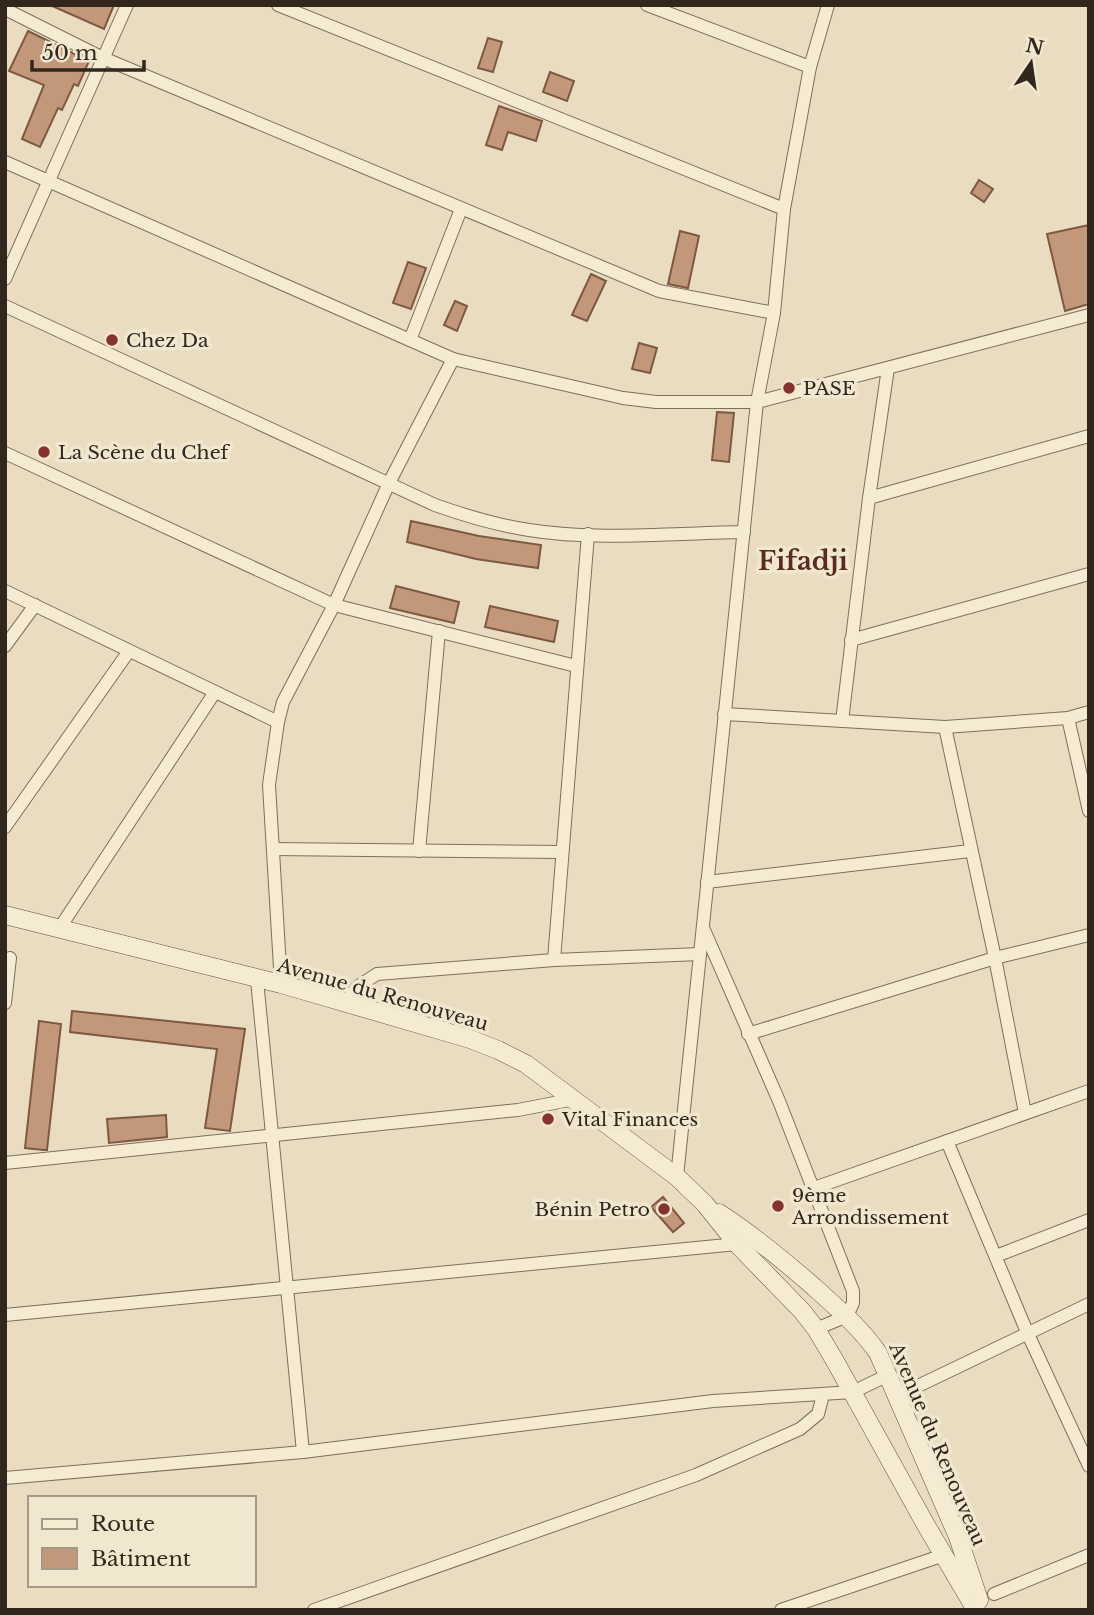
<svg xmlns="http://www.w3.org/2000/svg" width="1094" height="1615" viewBox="0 0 1094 1615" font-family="'Libre Baskerville',serif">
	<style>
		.building { fill: #c3987a; stroke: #7d5942; stroke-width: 2 }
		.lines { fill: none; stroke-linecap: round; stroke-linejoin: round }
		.street-casing { stroke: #806e5a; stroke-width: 14 }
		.secondary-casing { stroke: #624f3d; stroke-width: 19 }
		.street { stroke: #f5ead2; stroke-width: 12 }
		.secondary { stroke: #f5ead2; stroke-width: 18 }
		.poi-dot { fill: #893031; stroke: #f1e7cf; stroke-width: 2.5 }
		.labels { text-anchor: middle; stroke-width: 7; stroke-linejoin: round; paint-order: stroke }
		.poi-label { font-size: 19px; fill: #31271d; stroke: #f1e7cf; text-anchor: start }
		.street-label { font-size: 19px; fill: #31271d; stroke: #f1e7cf }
		.district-label { font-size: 26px; font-weight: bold; fill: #592c21; stroke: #f1e7cf }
	</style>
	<rect width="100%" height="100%" fill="#e9dcc0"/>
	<g class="building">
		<path d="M 50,5 L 114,5 L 104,29 Z"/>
		<path d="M 28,31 L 89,61 L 78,86 L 74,84 L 62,110 L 58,108 L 40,147 L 22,139 L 44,85 L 9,71 Z"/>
		<path d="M 488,38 L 502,42 L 493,72 L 478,68 Z"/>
		<path d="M 550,72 L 574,81 L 567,101 L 543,92 Z"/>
		<path d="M 499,106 L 542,121 L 536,141 L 508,132 L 502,150 L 486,145 Z"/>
		<path d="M 979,180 L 993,189 L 984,202 L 971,193 Z"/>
		<path d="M 1089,225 L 1089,304 L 1065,311 L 1047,234 Z"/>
		<path d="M 680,231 L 699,236 L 688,288 L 668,284 Z"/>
		<path d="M 408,262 L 426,268 L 411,309 L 393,303 Z"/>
		<path d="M 591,274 L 606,281 L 587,321 L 572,315 Z"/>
		<path d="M 455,301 L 467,306 L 457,331 L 444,325 Z"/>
		<path d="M 639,343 L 657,348 L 650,373 L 632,369 Z"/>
		<path d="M 717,412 L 734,413 L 729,462 L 712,460 Z"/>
		<path d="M 411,521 L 479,536 L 541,545 L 538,568 L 476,559 L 407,542 Z"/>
		<path d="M 396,586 L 459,602 L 454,623 L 390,608 Z"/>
		<path d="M 490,606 L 558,621 L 554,642 L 485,627 Z"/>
		<path d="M 72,1011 L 245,1029 L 230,1131 L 205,1128 L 217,1049 L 70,1032 Z"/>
		<path d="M 39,1021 L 61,1024 L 47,1150 L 44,1150 L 25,1148 Z"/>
		<path d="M 166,1115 L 167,1137 L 109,1143 L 107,1119 Z"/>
		<path d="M 663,1197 L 684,1223 L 673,1232 L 651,1207 Z"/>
	</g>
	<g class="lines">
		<defs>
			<g id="street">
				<path d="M 278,5 L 784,209"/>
				<path d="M 647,5 L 810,67"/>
				<path d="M 5,9 L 103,58 L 659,291 L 774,313"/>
				<path d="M 5,162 L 453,359 L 623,398 L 656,402 L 757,402 L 1089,315"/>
				<path d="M 5,279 L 127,5"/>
				<path d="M 5,306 L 435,505 C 466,516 496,525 529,530 C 595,541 676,533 744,532"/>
				<path d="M 410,340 L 461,209"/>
				<path d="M 5,453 L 334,605 L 576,666"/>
				<path d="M 869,498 L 1089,436"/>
				<path d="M 5,591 L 278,722"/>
				<path d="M 851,640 L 1089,574"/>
				<path d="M 5,646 L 35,605"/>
				<path d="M 724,714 L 945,727 L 1068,718 L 1089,712"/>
				<path d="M 1068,718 L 1089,811"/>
				<path d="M 842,721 L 869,498 L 888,368"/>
				<path d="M 945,727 L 995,958 L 1025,1113"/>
				<path d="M 5,827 L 129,651"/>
				<path d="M 273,849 L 561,852"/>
				<path d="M 419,851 L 439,631"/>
				<path d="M 707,882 L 970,851"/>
				<path d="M 59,929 L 215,692"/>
				<path d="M 704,930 L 779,1101 L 853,1291 L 853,1303 L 847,1316 L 816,1329"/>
				<path d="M 554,960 L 588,534"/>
				<path d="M 257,980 L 303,1452"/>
				<path d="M 281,984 L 269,785 L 278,722 L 283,702 L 334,605 L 389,483 L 453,359"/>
				<path d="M 346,1002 L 357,987 L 377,974 L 554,960 L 700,954"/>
				<path d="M 5,1003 L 10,958"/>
				<path d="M 748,1034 L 995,958 L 1089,935"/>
				<path d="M 947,1141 L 1027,1332 L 1089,1466"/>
				<path d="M 5,1163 L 518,1110 L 575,1099"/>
				<path d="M 677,1177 L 757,402 L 774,313 L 784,209 L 810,67 L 828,5"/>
				<path d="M 814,1188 L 1089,1091"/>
				<path d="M 996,1256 L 1089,1220"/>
				<path d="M 5,1315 L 737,1244"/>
				<path d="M 897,1396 L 1089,1304"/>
				<path d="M 5,1478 L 303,1452 L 713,1401 L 853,1392 L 888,1375"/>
				<path d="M 994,1594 L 1089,1555"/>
				<path d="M 314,1610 L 696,1475 L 800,1429 L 818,1414 L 823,1395"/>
				<path d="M 781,1610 L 944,1555"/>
			</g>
			<g id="secondary">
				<path d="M 5,915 L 281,984 L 470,1039 L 498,1050 L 526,1064 L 677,1177 L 705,1204 L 737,1244 L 802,1311 L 816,1329 L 835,1361 L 927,1527 L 976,1610"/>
				<path d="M 719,1213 C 753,1235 783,1260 814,1287 C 837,1308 860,1327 878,1353 L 958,1537 L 979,1600"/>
			</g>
		</defs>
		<use href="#street" class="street-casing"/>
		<use href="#secondary" class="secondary-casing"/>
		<use href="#street" class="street"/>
		<use href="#secondary" class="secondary"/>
	</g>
	<g class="poi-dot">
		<circle cx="112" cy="340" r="7"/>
		<circle cx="789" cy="388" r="7"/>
		<circle cx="44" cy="452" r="7"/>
		<circle cx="548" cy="1119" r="7"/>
		<circle cx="778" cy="1206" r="7"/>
		<circle cx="664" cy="1209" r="7"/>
	</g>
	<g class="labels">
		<g class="poi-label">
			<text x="126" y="347">Chez Da</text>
			<text x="803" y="395">PASE</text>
			<text x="58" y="459">La Scène du Chef</text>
			<text x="562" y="1126">Vital Finances</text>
			<text x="792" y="1202">9ème<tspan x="792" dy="22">Arrondissement</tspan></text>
			<text x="650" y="1216" text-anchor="end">Bénin Petro</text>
		</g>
		<g class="street-label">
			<text transform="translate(383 994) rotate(16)" y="7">Avenue du Renouveau</text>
			<text transform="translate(938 1444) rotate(67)" y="7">Avenue du Renouveau</text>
		</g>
		<g class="district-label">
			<text x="803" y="570">Fifadji</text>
		</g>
	</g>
	<rect width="1094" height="1615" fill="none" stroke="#31271d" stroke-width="14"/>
	<rect x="28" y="1496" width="228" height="91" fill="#f1e7cf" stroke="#a49a88" stroke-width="2"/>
	<rect x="42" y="1519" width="35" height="10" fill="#f5ead2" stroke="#a49a88" stroke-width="2"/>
	<text x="91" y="1531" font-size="21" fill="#31271d">Route</text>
	<rect x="42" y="1548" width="35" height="21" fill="#c3987a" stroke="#a49a88" stroke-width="2"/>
	<text x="91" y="1566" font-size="21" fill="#31271d">Bâtiment</text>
	<g transform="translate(1031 63) rotate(13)" stroke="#f1e7cf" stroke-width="5" paint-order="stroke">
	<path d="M0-5L12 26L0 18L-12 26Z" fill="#31271d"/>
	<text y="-10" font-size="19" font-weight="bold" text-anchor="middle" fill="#31271d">N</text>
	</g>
	<path d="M32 60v10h112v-10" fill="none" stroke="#31271d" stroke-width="3.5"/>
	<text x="42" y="60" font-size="21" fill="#31271d" stroke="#f1e7cf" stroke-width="5" paint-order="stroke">50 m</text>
</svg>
